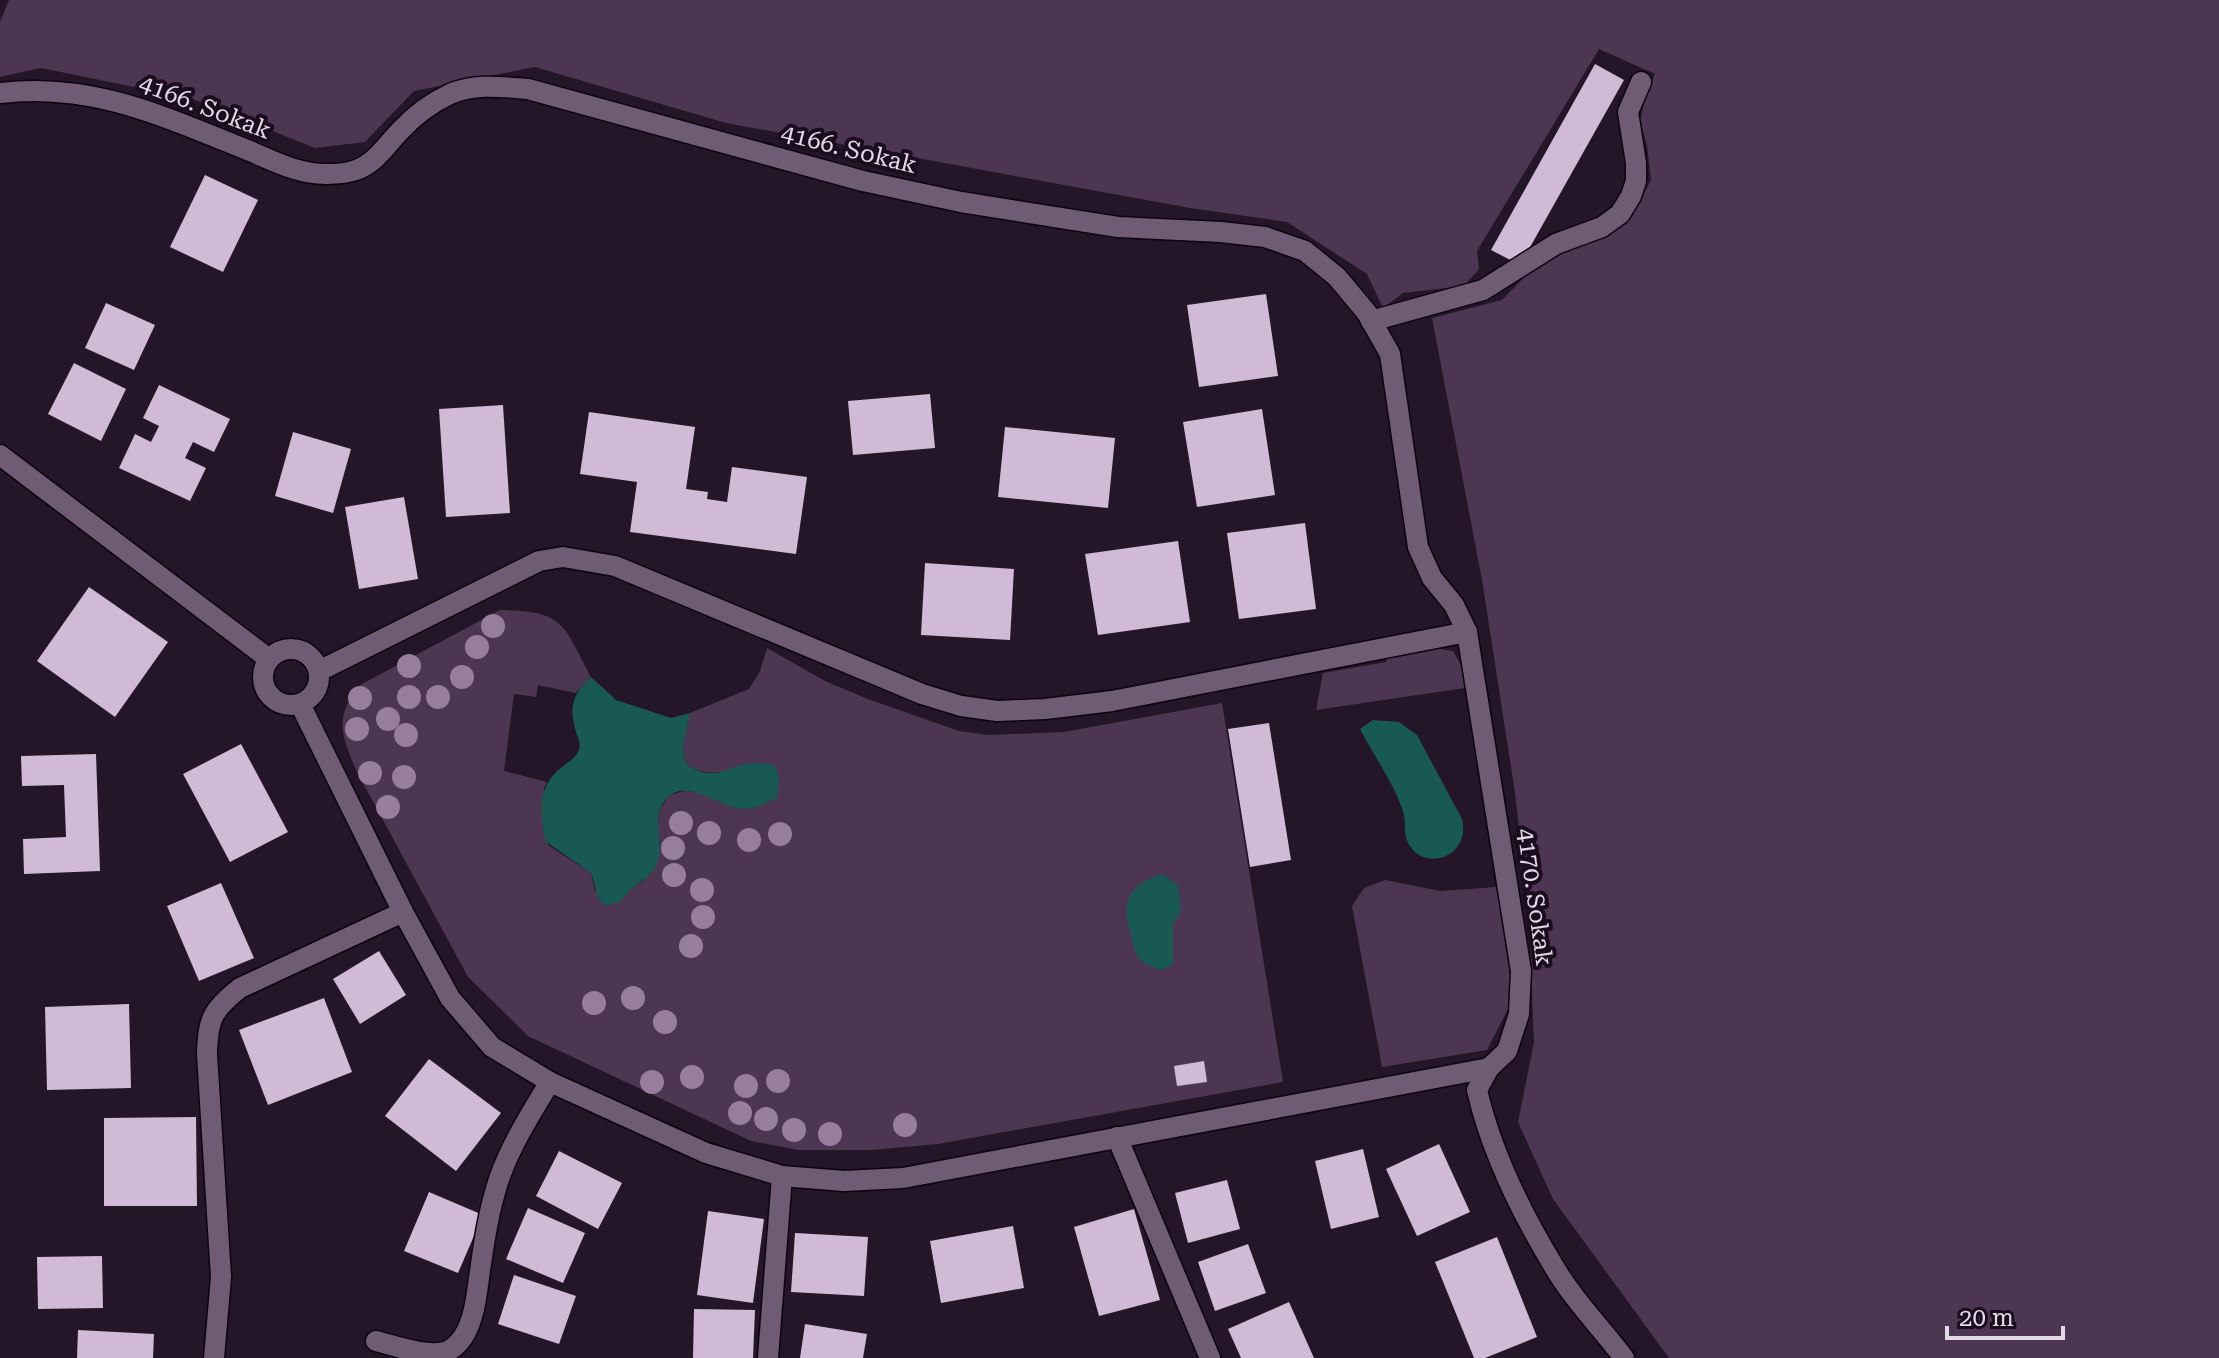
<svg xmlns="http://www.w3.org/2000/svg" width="2219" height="1358" viewBox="0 0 2219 1358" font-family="'Roboto Serif',serif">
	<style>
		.green { fill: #4c3651 }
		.water { fill: #185a53 }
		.building { fill: #d0bad5 }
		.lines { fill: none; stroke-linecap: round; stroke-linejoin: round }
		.service-casing { stroke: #0e0211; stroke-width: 23 }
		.minor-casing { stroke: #0e0211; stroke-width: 23 }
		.service { stroke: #6f5b73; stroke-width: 20 }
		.minor { stroke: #6f5b73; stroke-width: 20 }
		.tree { fill: #977e9d }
		.labels { text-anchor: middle; stroke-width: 8; stroke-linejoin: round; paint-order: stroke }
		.street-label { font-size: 24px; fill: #e3d8e5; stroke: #1b0c1f }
	</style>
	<rect width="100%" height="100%" fill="#251529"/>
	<g class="green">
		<path d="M 9,0 L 2219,0 L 2219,1358 L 1669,1358 L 1553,1199 L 1518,1122 L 1534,1042 L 1528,900 L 1514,786 L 1482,580 L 1432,318 L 1502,300 L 1536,265 L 1603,237 L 1632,217 L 1651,180 L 1647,145 L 1640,122 L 1645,97 L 1655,74 L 1599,49 L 1477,251 L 1479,269 L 1464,286 L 1403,293 L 1383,308 L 1367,274 L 1287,222 L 1190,208 L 726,123 L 535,67 L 414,91 L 365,142 L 315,148 L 193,99 L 41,68 L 0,77 L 0,22 Z"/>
		<path d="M 500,610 C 565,611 563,624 591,677 L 576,693 L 538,685 L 536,697 L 514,694 L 504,771 L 547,782 L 544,788 L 548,845 L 591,873 L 595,891 L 626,891 L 644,880 L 660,844 L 657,826 L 660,809 L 669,795 L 684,791 L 699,792 L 737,808 L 733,770 C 716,774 702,774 686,764 L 683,748 L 690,713 L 749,689 L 760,671 L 767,648 L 825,681 L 868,699 L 959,731 L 988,735 L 1064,732 L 1222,703 L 1283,1082 L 938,1144 L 872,1150 L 798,1150 L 751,1141 L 528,1036 L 468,977 L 357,772 C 341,735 333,715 362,684 Z"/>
		<path d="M 1431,647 L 1453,651 L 1463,669 L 1465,688 L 1316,710 L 1323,673 L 1386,662 L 1388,654 Z"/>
		<path d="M 1385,880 L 1440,891 L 1497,887 L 1510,977 L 1509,1007 L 1487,1050 L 1382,1067 L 1352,906 L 1364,888 Z"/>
	</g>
	<g class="water">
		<path d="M 591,677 L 616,700 L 671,718 L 690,713 L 683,748 L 686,764 C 719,785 728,763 756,763 C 762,763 769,765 775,765 L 779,779 L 777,798 C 765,804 752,811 737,808 C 713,804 678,772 661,807 C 653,825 664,843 658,861 C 652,881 630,883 622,901 L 606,906 C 594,897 596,885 591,873 L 545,841 C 541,812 535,788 562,767 C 568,762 576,758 579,750 C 581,743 578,739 576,732 C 569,708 572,694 591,677 Z"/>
		<path d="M 1373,720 L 1399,722 L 1417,735 L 1462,819 C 1471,856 1427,872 1410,846 C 1402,835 1407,823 1403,811 C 1394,784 1373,754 1360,729 Z"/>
		<path d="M 1162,874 L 1178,885 L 1181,911 L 1173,923 L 1173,964 L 1163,970 C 1135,963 1136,955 1130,931 C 1121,898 1131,884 1162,874 Z"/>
	</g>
	<g class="building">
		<path d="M 1595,64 L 1624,80 L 1520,265 L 1491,250 Z"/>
		<path d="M 205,175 L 258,200 L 223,272 L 170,247 Z"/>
		<path d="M 1266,294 L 1278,376 L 1199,387 L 1187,305 Z"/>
		<path d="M 106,303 L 155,325 L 134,370 L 85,348 Z"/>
		<path d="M 74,363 L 126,389 L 101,441 L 48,414 Z"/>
		<path d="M 159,385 L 230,419 L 214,452 L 193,442 L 185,458 L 206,468 L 190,501 L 119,468 L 135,434 L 151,442 L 159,426 L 143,418 Z"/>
		<path d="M 930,394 L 935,448 L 853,455 L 848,401 Z"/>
		<path d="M 503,405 L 510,513 L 446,517 L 439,409 Z"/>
		<path d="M 1262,409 L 1275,495 L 1197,507 L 1183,422 Z"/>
		<path d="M 589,412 L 695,427 L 686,489 L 708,492 L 707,499 L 727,502 L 732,467 L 807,477 L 796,554 L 630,532 L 637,482 L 580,474 Z"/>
		<path d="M 1005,427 L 1115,438 L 1108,508 L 998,497 Z"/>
		<path d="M 293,432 L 351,449 L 333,513 L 275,496 Z"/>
		<path d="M 404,497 L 418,579 L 359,589 L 345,507 Z"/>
		<path d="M 1305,523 L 1316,609 L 1239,619 L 1227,533 Z"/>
		<path d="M 1178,541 L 1190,622 L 1098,635 L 1085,554 Z"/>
		<path d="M 925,563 L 1014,569 L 1010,640 L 921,635 Z"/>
		<path d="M 89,587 L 168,642 L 115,717 L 37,661 Z"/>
		<path d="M 1269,723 L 1291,860 L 1250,867 L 1228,729 Z"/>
		<path d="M 241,744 L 288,832 L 230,862 L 183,774 Z"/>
		<path d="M 96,754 L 100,871 L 24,874 L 23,839 L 66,837 L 64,785 L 22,786 L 21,756 Z"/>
		<path d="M 221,883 L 254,958 L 199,981 L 167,906 Z"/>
		<path d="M 379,951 L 406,995 L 360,1024 L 333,979 Z"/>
		<path d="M 324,998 L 352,1072 L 268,1105 L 239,1030 Z"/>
		<path d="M 129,1004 L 131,1088 L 47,1090 L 45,1007 Z"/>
		<path d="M 429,1059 L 501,1113 L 456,1171 L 385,1116 Z"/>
		<path d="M 1204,1061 L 1207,1082 L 1177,1086 L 1174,1066 Z"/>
		<path d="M 196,1117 L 197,1206 L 104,1206 L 104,1118 Z"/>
		<path d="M 1439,1144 L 1470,1212 L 1417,1236 L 1386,1169 Z"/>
		<path d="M 1363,1149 L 1379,1217 L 1331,1229 L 1315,1161 Z"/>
		<path d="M 559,1151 L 622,1183 L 598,1229 L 536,1196 Z"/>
		<path d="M 1227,1180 L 1240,1229 L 1188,1243 L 1175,1193 Z"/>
		<path d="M 429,1192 L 483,1215 L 458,1273 L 404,1251 Z"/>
		<path d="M 528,1208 L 585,1233 L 563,1283 L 506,1259 Z"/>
		<path d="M 1134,1209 L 1160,1300 L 1099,1316 L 1074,1227 Z"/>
		<path d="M 708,1211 L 764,1219 L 753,1303 L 697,1295 Z"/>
		<path d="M 1013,1226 L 1024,1288 L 941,1303 L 930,1241 Z"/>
		<path d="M 795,1233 L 868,1237 L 864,1296 L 791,1292 Z"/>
		<path d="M 1497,1237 L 1537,1337 L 1485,1358 L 1474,1358 L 1435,1262 Z"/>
		<path d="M 1248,1244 L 1266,1293 L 1215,1311 L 1198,1262 Z"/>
		<path d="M 102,1256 L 103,1308 L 38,1309 L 37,1257 Z"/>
		<path d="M 514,1275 L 576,1296 L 559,1344 L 498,1324 Z"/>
		<path d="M 1289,1302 L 1314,1358 L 1241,1358 L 1228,1329 Z"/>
		<path d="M 694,1309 L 755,1310 L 753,1358 L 693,1358 Z"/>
		<path d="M 805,1324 L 867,1334 L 863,1358 L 800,1358 Z"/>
		<path d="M 78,1330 L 154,1334 L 153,1358 L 77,1358 Z"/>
	</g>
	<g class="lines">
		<defs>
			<path id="service" d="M 1371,321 L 1483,290 L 1556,244 L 1602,227 L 1620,214 L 1631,196 L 1636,181 L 1636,163 L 1628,112 L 1641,82"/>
			<g id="minor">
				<path d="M 0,93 C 89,82 160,115 240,147 C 269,158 294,174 326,174 C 335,174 348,173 356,170 C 376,163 387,144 401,130 C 415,115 431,103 450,94 C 475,83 502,87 528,89 L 863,181 L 961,202 L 1118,227 L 1221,232 L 1265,237 L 1305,251 L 1337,277 L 1367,313 L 1390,354 L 1418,547 L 1432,578 L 1454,605 L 1467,632 L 1521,971 L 1519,1014 L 1507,1051 L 1489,1068 L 1477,1090 C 1491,1151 1521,1212 1553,1265 C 1572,1298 1601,1328 1624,1358"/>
				<path d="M 0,455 L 269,659"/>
				<circle cx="291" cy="677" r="28"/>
				<path d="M 319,671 L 539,561 L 563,557 L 615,566 L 922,694 L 961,706 L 997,711 L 1045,709 L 1112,701 L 1467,632"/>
				<path d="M 300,704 L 403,912 L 450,998 L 492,1047 L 550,1082 L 706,1153 L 782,1176 L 844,1181 L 903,1178 L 1489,1068"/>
				<path d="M 1117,1137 L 1210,1358"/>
				<path d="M 376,1341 C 396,1346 427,1358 448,1351 C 466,1342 473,1317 476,1299 C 482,1259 486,1218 499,1179 C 511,1145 531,1113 550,1082"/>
				<path d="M 214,1358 L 221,1277 L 207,1054 C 208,1019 212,1010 240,988 L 403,912"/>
				<path d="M 768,1358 L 782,1176"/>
			</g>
		</defs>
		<use href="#service" class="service-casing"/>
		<use href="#minor" class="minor-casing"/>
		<use href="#service" class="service"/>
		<use href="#minor" class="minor"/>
	</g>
	<g class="tree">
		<circle cx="493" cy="626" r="12"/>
		<circle cx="477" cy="647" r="12"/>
		<circle cx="409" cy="666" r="12"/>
		<circle cx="462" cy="677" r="12"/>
		<circle cx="409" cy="697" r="12"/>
		<circle cx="438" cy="697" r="12"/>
		<circle cx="360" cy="698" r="12"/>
		<circle cx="388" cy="719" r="12"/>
		<circle cx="357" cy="729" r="12"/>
		<circle cx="406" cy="735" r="12"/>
		<circle cx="370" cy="773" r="12"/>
		<circle cx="404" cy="777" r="12"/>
		<circle cx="388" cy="807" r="12"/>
		<circle cx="681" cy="823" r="12"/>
		<circle cx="709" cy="833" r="12"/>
		<circle cx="780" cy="834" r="12"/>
		<circle cx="749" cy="840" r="12"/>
		<circle cx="673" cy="848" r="12"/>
		<circle cx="674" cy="875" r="12"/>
		<circle cx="702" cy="890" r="12"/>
		<circle cx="703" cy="917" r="12"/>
		<circle cx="691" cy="946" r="12"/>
		<circle cx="633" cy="998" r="12"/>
		<circle cx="594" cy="1003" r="12"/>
		<circle cx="665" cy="1022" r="12"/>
		<circle cx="692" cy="1077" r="12"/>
		<circle cx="778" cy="1081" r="12"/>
		<circle cx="652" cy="1082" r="12"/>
		<circle cx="746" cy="1086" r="12"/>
		<circle cx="740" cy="1113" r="12"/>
		<circle cx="766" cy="1119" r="12"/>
		<circle cx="905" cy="1125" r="12"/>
		<circle cx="794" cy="1130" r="12"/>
		<circle cx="830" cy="1134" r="12"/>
	</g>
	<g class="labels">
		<g class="street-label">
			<text transform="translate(205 107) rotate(21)" y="8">4166. Sokak</text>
			<text transform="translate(849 149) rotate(14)" y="8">4166. Sokak</text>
			<text transform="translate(1535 897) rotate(82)" y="8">4170. Sokak</text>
		</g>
	</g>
	<path d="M1947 1326v12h116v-12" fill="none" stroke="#e3d8e5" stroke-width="4"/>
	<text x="1959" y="1326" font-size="24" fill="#e3d8e5" stroke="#1b0c1f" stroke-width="6" paint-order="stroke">20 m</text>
</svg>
